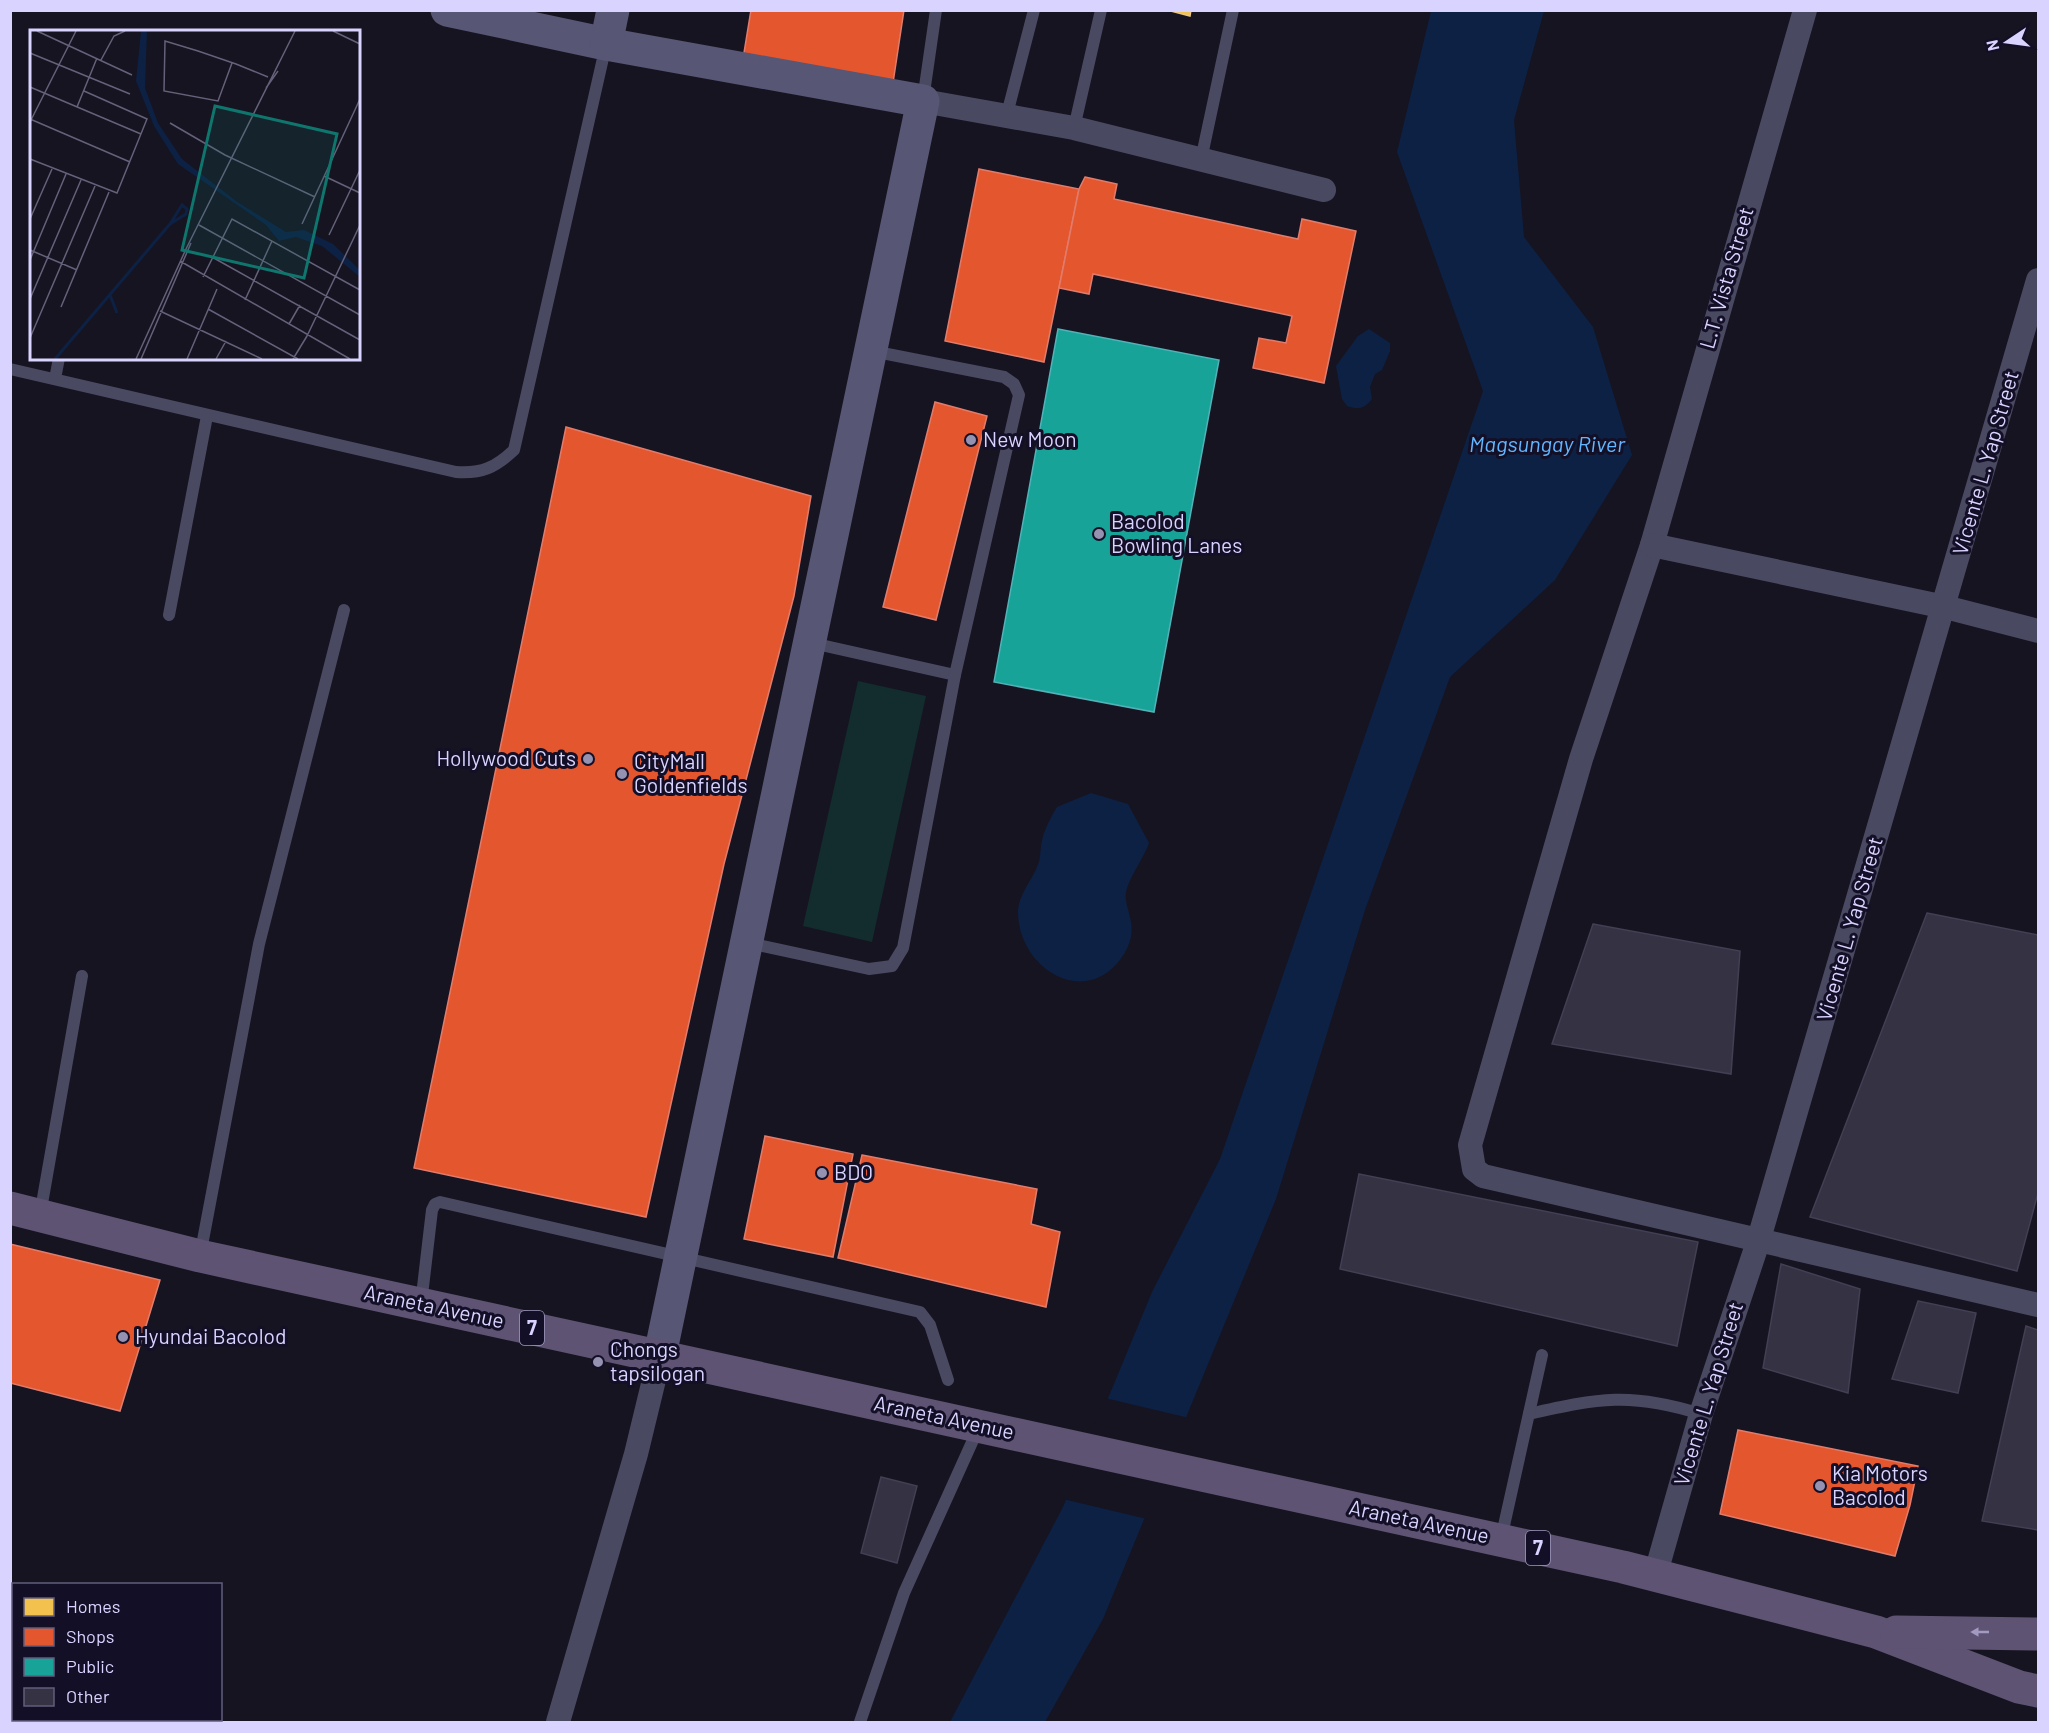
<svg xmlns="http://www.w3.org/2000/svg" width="2049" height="1733" viewBox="0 0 2049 1733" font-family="Barlow,sans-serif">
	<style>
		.green { fill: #132c2d }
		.water { fill: #0d2144 }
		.pier { fill: #161421 }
		.homes { fill: #f2c14e; stroke: #eac783; stroke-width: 1.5 }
		.shops { fill: #e4572e; stroke: #e17c6d; stroke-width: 1.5 }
		.public { fill: #17a398; stroke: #51b2b7; stroke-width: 1.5 }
		.building { fill: #343243; stroke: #433f54; stroke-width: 1.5 }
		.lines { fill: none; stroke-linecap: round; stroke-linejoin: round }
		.lane { stroke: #4a4962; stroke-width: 12 }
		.street { stroke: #4a4962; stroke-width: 24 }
		.secondary { stroke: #575674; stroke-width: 33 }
		.primary { stroke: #5e5373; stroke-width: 33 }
		.oneway { fill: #a29ac0 }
		.poi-dot { fill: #9591b1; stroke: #130f26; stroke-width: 2 }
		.labels { text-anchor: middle; stroke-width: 6; stroke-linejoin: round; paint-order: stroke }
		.shield { fill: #130f26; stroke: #9e99be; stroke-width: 1.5 }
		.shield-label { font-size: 20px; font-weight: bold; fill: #d9d4ff }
		.street-label { font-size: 21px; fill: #d9d4ff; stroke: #130f26 }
		.poi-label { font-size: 21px; fill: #d9d4ff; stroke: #130f26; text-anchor: start }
		.water-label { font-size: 22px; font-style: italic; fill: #62b6ff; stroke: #130f26 }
		.inset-river { fill: none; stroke: #0d2144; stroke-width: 3 }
		.inset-road { fill: none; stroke: #64617a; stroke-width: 1.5 }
		.view { fill: #0f766e; fill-opacity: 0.15; stroke: #0f766e; stroke-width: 3 }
		.inset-edge { fill: none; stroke: #d9d4ff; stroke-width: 3 }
	</style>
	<rect width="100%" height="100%" fill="#161421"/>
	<path class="green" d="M 858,681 L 926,696 L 872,942 L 803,926 Z"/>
	<g class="water">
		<path d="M 1431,11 L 1544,11 L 1514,120 L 1524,237 L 1593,327 L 1632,455 L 1555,580 L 1450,677 L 1365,910 L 1276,1199 L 1103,1619 L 1045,1722 L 950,1722 L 1063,1507 L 1152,1292 L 1220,1159 L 1483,391 L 1397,152 Z"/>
		<path d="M 1369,329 L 1390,343 L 1390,351 L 1382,370 L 1375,374 L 1370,387 L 1372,399 C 1364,409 1358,410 1347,406 L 1342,399 L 1336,366 L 1358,336 Z"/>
		<path d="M 1091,793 L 1128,804 L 1149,843 C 1143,859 1132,873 1127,888 C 1120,907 1143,924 1124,954 C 1088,1011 1019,970 1018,913 C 1018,895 1031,882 1037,867 C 1041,859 1040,849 1042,840 C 1045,828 1051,817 1057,807 Z"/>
	</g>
	<path class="pier" d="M 1105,1398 L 1189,1418 L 1147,1519 L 1063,1499 Z"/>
	<path class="homes" d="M 1167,10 L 1191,10 L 1190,16 Z"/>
	<g class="shops">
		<path d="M 751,10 L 904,10 L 893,83 L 743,59 Z"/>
		<path d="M 979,169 L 1079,189 L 1044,362 L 945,341 Z"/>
		<path d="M 1085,177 L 1117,184 L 1114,199 L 1298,239 L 1302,219 L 1356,231 L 1324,383 L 1253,368 L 1259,338 L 1286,343 L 1292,316 L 1093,274 L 1089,294 L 1059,288 L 1079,189 Z"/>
		<path d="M 935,402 L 987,416 L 936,620 L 883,607 Z"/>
		<path d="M 566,427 L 811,496 L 794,596 L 724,864 L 646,1217 L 414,1168 Z"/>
		<path d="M 765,1136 L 853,1154 L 833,1257 L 744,1239 Z"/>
		<path d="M 862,1155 L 1037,1189 L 1031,1224 L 1060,1232 L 1046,1307 L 838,1258 Z"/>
		<path d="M 10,1244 L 160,1280 L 120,1411 L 10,1383 Z"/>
		<path d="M 1738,1430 L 1918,1466 L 1910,1505 L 1895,1556 L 1720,1514 Z"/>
	</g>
	<path class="public" d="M 1058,329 L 1219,360 L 1154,712 L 994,682 Z"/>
	<g class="building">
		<path d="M 1927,913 L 2038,935 L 2038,1193 L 2017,1271 L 1810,1217 Z"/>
		<path d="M 1593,924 L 1740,951 L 1731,1074 L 1552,1044 Z"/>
		<path d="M 1359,1174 L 1698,1242 L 1677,1346 L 1340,1269 Z"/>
		<path d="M 1781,1264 L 1860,1289 L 1848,1393 L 1763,1368 Z"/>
		<path d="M 1918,1301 L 1976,1313 L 1958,1393 L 1892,1379 Z"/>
		<path d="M 2026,1326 L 2038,1330 L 2038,1530 L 1982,1521 Z"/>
		<path d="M 881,1477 L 917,1486 L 897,1563 L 861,1553 Z"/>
	</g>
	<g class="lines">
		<g class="lane">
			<path d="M 923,100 L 936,10"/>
			<path d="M 1007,114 L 1034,10"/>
			<path d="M 1074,128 L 1101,10"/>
			<path d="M 1201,160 L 1233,10"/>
			<path d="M 10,369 L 456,472 C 482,474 496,467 514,450 L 606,45"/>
			<path d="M 55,379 L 59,358"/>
			<path d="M 169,615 L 207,416"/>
			<path d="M 812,643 L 955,675"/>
			<path d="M 749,943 L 869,969 L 892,966 L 903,948 L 955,675 L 1019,395 L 1014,384 L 1004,377 L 872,351"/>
			<path d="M 40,1215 L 82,976"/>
			<path d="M 200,1256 L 259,944 L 344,610"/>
			<path d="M 421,1304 L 432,1210 L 435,1204 L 440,1202 L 920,1312 L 930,1325 L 948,1380"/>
			<path d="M 1529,1414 C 1599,1398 1631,1392 1701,1414"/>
			<path d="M 1501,1539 L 1542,1355"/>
			<path d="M 860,1722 L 904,1593 L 978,1429"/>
		</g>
		<g class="street">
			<path d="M 1805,10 L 1652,545 L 1581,759 L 1470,1145 L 1474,1169 L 1483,1176 L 2038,1305"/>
			<path d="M 923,101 L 1074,128 L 1324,190"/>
			<path d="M 1652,545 L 1945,607 L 2038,631"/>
			<path d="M 1655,1576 L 1701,1414 L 1758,1242 L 2038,280"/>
			<path d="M 558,1722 L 636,1454 L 660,1355"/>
		</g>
		<g class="secondary">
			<path d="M 447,10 L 606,44 L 923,101 L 660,1355"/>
			<path d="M 606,44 L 613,10"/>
		</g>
		<g class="primary">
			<path d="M 10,1208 L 200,1256 L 1623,1567 L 1876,1632 L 2019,1687 L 2038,1691"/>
			<path d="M 1896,1632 L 2038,1634"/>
		</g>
	</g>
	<defs><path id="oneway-solid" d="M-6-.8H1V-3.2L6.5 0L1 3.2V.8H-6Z" transform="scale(1.5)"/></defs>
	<use class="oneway" href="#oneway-solid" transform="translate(1980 1632) rotate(-180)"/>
	<g class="poi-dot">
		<circle cx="971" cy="440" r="6"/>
		<circle cx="1099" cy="534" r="6"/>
		<circle cx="588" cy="759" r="6"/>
		<circle cx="622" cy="774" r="6"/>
		<circle cx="822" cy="1173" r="6"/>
		<circle cx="123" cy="1337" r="6"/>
		<circle cx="598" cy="1362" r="6"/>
		<circle cx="1820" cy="1486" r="6"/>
	</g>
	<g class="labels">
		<g class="shield">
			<rect x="520" y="1311" width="24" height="34" rx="4.5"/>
			<rect x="1526" y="1531" width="24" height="34" rx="4.5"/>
		</g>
		<g class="shield-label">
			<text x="532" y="1335">7</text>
			<text x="1538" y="1555">7</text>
		</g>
		<g class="street-label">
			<text transform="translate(1727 278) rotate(-74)" y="7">L.T. Vista Street</text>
			<text transform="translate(1986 463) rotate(-74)" y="7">Vicente L. Yap Street</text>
			<text transform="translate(1850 929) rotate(-74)" y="7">Vicente L. Yap Street</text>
			<text transform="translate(434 1307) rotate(12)" y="7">Araneta Avenue</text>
			<text transform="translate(1709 1394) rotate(-73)" y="7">Vicente L. Yap Street</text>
			<text transform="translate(944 1418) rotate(12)" y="7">Araneta Avenue</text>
			<text transform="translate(1419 1522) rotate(12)" y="7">Araneta Avenue</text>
		</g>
		<g class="poi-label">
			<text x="983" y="447">New Moon</text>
			<text x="1111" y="529">Bacolod<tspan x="1111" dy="24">Bowling Lanes</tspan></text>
			<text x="576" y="766" text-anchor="end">Hollywood Cuts</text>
			<text x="634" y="769">CityMall<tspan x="634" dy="24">Goldenfields</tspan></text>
			<text x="834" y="1180">BDO</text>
			<text x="135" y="1344">Hyundai Bacolod</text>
			<text x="610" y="1357">Chongs<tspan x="610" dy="24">tapsilogan</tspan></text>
			<text x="1832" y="1481">Kia Motors<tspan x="1832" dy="24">Bacolod</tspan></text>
		</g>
		<g class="water-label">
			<text x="1547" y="452">Magsungay River</text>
		</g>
	</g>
	<g transform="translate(30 30)">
		<rect width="330" height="330" fill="#161421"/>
		<path d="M 111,1 L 117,1 L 115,58 L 128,93 L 152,129 L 206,171 L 256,202 L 274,200 L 303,214 L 330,240 L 330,247 L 292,216 L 266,207 L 249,211 L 236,195 L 148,134 L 124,96 L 106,51 Z" fill="#0d2144"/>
		<path class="inset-river" d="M 152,175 L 157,179 L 156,184 L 140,194 ZM 80,265 L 87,283M 25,329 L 140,194"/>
		<path class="inset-road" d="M 7,1 L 102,45M 303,1 L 330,14M 0,23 L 100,64M 71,30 L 84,6 L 95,1M 202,33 L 188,71 L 134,61 L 135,11 L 168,21 L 206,34 L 238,47M 0,57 L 111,104M 236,58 L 248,41M 47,77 L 67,28M 0,89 L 100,132M 0,92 L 46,1M 140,93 L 195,125 L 285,167M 0,129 L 87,163 L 117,89 L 54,61M 294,146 L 330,163M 0,189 L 22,139M 272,194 L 330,69M 169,195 L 330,285M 299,205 L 330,140M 0,220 L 47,240M 182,227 L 330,310M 0,230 L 36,144M 150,231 L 320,329M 173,247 L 202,189 L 330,260M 0,269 L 51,150M 215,270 L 242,211M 31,277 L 79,162M 178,279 L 268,329M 130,281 L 232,329M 259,294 L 270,275M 277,306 L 330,195M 0,308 L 65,156M 106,329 L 156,219 L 265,1M 111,329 L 161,213M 157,329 L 187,259M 186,329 L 196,311M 263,329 L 277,306"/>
		<path class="view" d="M 185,76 L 307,104 L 274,248 L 152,220 Z"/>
		<rect width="330" height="330" class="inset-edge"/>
	</g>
	<rect width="2049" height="1733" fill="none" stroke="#d9d4ff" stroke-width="24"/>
	<rect x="12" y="1583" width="210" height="138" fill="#130f26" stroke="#625e7d" stroke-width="1.5"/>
	<rect x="24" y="1598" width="30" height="18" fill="#f2c14e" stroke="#625e7d" stroke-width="1.5"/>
	<text x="66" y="1613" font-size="18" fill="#d9d4ff">Homes</text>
	<rect x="24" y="1628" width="30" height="18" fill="#e4572e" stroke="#625e7d" stroke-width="1.5"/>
	<text x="66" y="1643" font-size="18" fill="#d9d4ff">Shops</text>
	<rect x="24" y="1658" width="30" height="18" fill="#17a398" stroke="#625e7d" stroke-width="1.5"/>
	<text x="66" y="1673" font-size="18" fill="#d9d4ff">Public</text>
	<rect x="24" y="1688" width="30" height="18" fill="#343243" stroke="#625e7d" stroke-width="1.5"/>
	<text x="66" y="1703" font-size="18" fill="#d9d4ff">Other</text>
	<g transform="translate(2007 42) rotate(257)" stroke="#130f26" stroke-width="4.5" paint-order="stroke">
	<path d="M0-4.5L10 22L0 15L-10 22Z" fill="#d9d4ff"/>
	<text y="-9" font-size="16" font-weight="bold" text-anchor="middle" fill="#d9d4ff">N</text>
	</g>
</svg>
